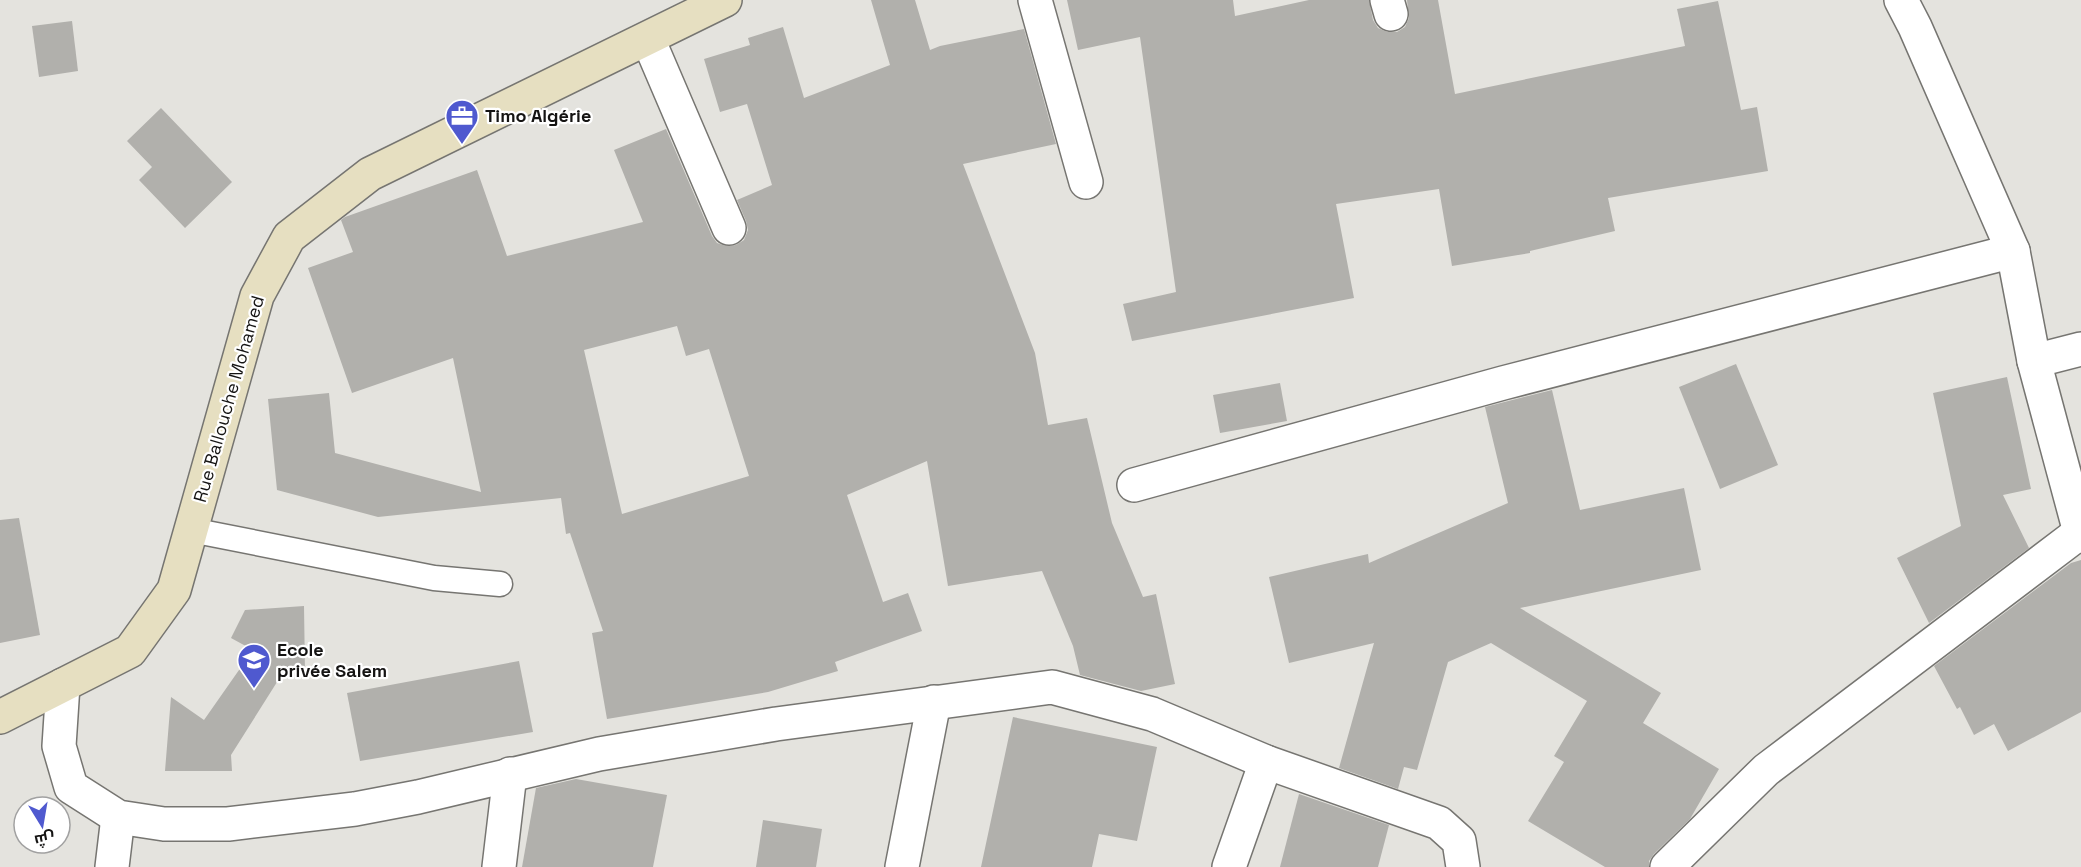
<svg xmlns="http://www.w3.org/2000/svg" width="2081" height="867" viewBox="0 0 2081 867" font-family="'Space Grotesk',Cairo,sans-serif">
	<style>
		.building { fill: #b1b0ac; fill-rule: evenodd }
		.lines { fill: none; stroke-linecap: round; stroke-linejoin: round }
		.lane-casing { stroke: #767571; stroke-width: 27 }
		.street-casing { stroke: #767571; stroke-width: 36 }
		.secondary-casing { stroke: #767571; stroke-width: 36 }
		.lane { stroke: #fff; stroke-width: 24 }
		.street { stroke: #fff; stroke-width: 33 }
		.secondary { stroke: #e6dfc1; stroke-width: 33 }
		.labels { text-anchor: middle; stroke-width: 4.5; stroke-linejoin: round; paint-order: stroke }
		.poi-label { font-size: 18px; font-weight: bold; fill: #151413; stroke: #fff; text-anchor: start }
		.street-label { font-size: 18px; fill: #151413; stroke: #fff }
	</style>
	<rect width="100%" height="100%" fill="#e4e3de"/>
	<g class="building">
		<path d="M 871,0 L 915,0 L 930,50 L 940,46 L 1024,29 L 1056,144 L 963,164 L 1035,353 L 1048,425 L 1087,418 L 1112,523 L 1143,597 L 1156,594 L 1175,684 L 1141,691 L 1080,675 L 1073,646 L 1042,571 L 948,586 L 927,461 L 847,495 L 883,602 L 908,593 L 922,631 L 835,662 L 838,671 L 768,692 L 607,719 L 592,633 L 603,631 L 570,533 L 566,534 L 561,498 L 378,517 L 277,490 L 268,399 L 329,393 L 335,453 L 481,492 L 453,358 L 352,393 L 308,268 L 353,252 L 341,220 L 345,217 L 477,170 L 507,256 L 643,222 L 614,150 L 666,129 L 712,236 L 717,243 L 726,246 L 736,245 L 744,240 L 748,230 L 746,221 L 737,200 L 772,185 L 747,104 L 720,112 L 704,59 L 750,45 L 748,38 L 783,27 L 804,98 L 890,65 ZM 677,326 L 686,356 L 709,349 L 749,476 L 622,514 L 584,350 Z"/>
		<path d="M 1067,0 L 1233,0 L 1235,16 L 1309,0 L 1369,0 L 1373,20 L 1378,28 L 1387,32 L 1397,32 L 1405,27 L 1409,18 L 1407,0 L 1438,0 L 1455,94 L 1685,46 L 1677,9 L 1718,1 L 1741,110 L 1757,107 L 1768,171 L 1608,198 L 1615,231 L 1530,251 L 1530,253 L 1452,266 L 1439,189 L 1336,204 L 1354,298 L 1132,341 L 1123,304 L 1176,292 L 1140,37 L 1078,50 Z"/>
		<path d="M 72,21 L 78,71 L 39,77 L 32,26 Z"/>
		<path d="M 161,108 L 232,182 L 185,228 L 139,180 L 152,167 L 127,141 Z"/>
		<path d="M 1736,364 L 1778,465 L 1720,489 L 1679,387 Z"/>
		<path d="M 2007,377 L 2031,489 L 2003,495 L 2029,548 L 1929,623 L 1897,558 L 1961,526 L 1933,393 Z"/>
		<path d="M 1280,383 L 1287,421 L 1220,433 L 1213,395 Z"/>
		<path d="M 1552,390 L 1580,510 L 1684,488 L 1701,570 L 1520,608 L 1661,693 L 1643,723 L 1719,769 L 1690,819 L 1654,854 L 1649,861 L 1649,867 L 1605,867 L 1528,821 L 1564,762 L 1554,756 L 1587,701 L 1491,643 L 1448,662 L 1417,770 L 1404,767 L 1398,789 L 1339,768 L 1374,643 L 1289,663 L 1269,577 L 1368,554 L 1369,563 L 1508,503 L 1485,407 Z"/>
		<path d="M 19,518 L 40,635 L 0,643 L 0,520 Z"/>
		<path d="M 2081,560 L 2081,712 L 2008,751 L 1994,724 L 1974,735 L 1960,707 L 1957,709 L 1934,666 L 2071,563 Z"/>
		<path d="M 304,606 L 305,673 L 284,671 L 231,755 L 232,771 L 165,771 L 171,697 L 204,720 L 253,650 L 231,638 L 245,610 Z"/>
		<path d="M 519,661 L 533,732 L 360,761 L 347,693 Z"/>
		<path d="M 1013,717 L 1157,747 L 1137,841 L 1099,834 L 1092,867 L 981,867 Z"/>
		<path d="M 576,779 L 667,795 L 653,867 L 522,867 L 536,788 Z"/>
		<path d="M 1299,794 L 1389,825 L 1378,867 L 1280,867 Z"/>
		<path d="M 763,820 L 822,829 L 816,867 L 756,867 Z"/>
	</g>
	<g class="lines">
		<defs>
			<path id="lane" d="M 191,530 L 434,578 L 500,584"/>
			<g id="street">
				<path d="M 1035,0 L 1086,182"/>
				<path d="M 1387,0 L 1391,14"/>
				<path d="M 1901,0 L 1915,27 L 2013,251 L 2034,361 L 2081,536"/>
				<path d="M 648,39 L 729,228"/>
				<path d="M 2034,361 L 2081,349"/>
				<path d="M 1134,485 L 1503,383 L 2013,251"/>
				<path d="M 63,685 L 59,746 L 71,787 L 118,817 L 164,824 L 228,824 L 355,809 L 418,797 L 599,754 L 776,724 L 1052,687 L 1152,714 L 1266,762 L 1439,823 L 1459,841 L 1463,867"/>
				<path d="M 112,867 L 118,817"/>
				<path d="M 499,867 L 510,774"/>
				<path d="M 902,867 L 934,702"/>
				<path d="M 1229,867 L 1266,762"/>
				<path d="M 1667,867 L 1766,770 L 2079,533"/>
			</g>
			<path id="secondary" d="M 0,717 L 130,651 L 174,590 L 257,296 L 289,237 L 370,174 L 725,0"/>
		</defs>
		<use href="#lane" class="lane-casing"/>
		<use href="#street" class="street-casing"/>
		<use href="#secondary" class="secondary-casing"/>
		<use href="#lane" class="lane"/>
		<use href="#street" class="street"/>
		<use href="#secondary" class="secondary"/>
	</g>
	<defs>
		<symbol id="office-pin" viewBox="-11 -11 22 30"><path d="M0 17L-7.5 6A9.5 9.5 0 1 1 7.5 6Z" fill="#4f59cf" stroke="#fff"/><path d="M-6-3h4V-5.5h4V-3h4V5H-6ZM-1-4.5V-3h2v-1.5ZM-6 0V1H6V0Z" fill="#fff"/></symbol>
		<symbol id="school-pin" viewBox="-11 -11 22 30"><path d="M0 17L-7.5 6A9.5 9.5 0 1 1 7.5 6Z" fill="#4f59cf" stroke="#fff"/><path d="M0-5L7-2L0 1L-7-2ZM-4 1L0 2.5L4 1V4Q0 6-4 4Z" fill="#fff"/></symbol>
	</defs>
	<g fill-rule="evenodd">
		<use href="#office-pin" x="443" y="97" width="38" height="52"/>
		<use href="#school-pin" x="235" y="641" width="38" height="52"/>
	</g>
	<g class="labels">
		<g class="poi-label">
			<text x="485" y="122">Timo Algérie</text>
			<text x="277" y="656">Ecole<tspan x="277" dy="21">privée Salem</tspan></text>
		</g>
		<g class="street-label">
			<text transform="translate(229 399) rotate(-74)" y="6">Rue Ballouche Mohamed</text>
		</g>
	</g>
	<g transform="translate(42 825) rotate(169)"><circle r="28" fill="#ffffff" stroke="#a1a1a1" stroke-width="1.5"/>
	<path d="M0-4.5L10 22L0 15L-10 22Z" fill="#4f59cf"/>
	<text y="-9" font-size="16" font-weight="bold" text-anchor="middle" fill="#151413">ش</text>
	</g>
</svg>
